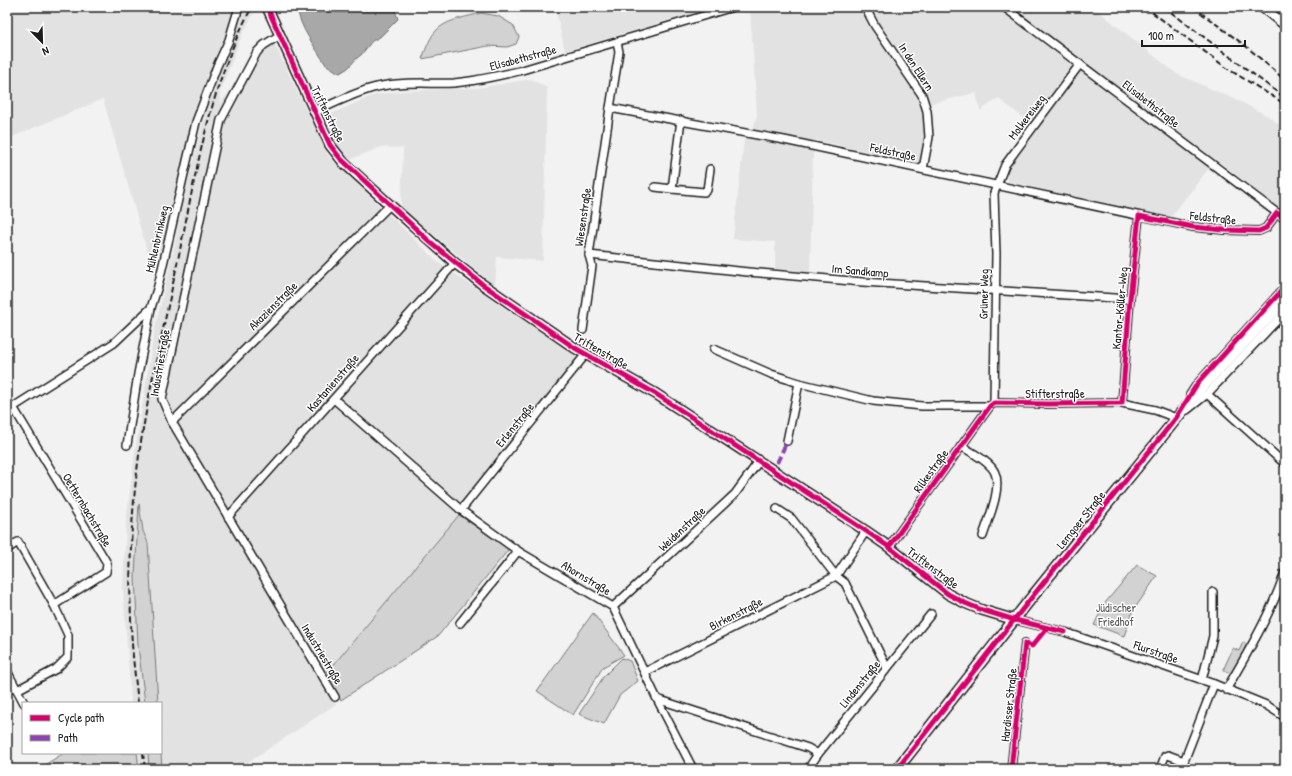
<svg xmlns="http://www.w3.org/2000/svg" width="1292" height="776" viewBox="0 0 1292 776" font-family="'Patrick Hand',sans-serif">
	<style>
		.built { fill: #e2e2e2 }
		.green { fill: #d2d2d2; stroke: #777 }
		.water { fill: #a8a8a8; stroke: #707070 }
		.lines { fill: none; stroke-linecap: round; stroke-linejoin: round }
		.street-casing { stroke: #1c1c1c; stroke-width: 10 }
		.secondary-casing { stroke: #1c1c1c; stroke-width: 12 }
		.primary-casing { stroke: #1c1c1c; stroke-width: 13 }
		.street { stroke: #fff; stroke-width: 7 }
		.secondary { stroke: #fff; stroke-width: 9 }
		.primary { stroke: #fff; stroke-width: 10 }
		.rail { stroke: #1c1c1c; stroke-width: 2; stroke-dasharray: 6 3; stroke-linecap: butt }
		.quiet { stroke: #8e44ad; stroke-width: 4; stroke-dasharray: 8 4; stroke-linecap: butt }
		.cycleway-casing { stroke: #fff; stroke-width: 8 }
		.cycleway { stroke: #d6006c; stroke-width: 5 }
		.labels { text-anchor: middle; stroke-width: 3; stroke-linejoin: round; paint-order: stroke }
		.street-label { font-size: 12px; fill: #1c1c1c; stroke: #fff }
		.park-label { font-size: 12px; fill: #5c5c5c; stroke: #fff }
	</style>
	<rect width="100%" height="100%" fill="#f2f2f2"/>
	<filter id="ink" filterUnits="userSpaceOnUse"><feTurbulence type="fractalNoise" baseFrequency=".025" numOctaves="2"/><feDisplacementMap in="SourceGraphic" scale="8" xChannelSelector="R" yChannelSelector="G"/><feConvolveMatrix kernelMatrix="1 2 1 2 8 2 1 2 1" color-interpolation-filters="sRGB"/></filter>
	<g filter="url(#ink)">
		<g class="built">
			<path d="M 7,7 L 244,7 L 232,29 L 201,109 L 165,249 L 147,251 L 103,99 L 7,139 Z"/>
			<path d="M 245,7 L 257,7 L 242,35 L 220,92 L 220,103 L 273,41 L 329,157 L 440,264 L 580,359 L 459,515 L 325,675 L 336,704 L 238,769 L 162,769 L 161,703 L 158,703 L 148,543 L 143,531 L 139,507 L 135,575 L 138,645 L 145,703 L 131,703 L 123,589 L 126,523 L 136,445 L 154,332 L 172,257 L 186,188 L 206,110 L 233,35 Z"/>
			<path d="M 555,7 L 713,7 L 565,51 Z"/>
			<path d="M 750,7 L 933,7 L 937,11 L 940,7 L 1093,7 L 1177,74 L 1241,102 L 1268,116 L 1285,129 L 1285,214 L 1216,159 L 1170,218 L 1009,182 L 1006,175 L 1009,167 L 1038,129 L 998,98 L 980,111 L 976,93 L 928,104 L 922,105 L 926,135 L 921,166 L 905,160 L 816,140 L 813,151 L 810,272 L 775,269 L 775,242 L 733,239 L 744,140 L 753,129 L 757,115 Z"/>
			<path d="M 531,79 L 547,88 L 543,261 L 497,257 L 495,286 L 401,207 L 403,148 L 381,147 L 347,161 L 334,145 L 324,117 L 374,95 L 403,91 L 477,88 Z"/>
			<path d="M 137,753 L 148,753 L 149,769 L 139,769 Z"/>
		</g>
		<g class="green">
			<path d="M 481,13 L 498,16 L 513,25 L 519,37 L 516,44 L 507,47 L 488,46 L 422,59 C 426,49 430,35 439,28 C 450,19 467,17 481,13 Z"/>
			<path d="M 139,504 L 143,531 L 148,543 L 158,703 L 145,703 L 138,645 L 135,575 Z"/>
			<path d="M 459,515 L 509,549 L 438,636 L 341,700 L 325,675 Z"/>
			<path d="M 1137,565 L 1157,576 L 1133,611 L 1124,636 L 1094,625 L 1105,603 Z"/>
			<path d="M 593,613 L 624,655 L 603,667 L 573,715 L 537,691 Z"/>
			<path d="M 1243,642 L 1247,644 L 1244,649 L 1246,651 L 1232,673 L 1224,671 L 1224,668 L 1233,648 L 1239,651 Z"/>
			<path d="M 622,658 L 630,661 L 638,681 L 620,695 L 604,724 L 579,714 L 604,676 Z"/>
			<path d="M 64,753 L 137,753 L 139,769 L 38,769 Z"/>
			<path d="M 148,753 L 161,753 L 162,769 L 149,769 Z"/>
		</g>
		<path class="water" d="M 297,7 L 394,7 L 398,19 L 380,37 L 372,41 L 361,55 L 357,58 L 348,68 L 340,73 C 334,71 332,67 326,65 C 316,48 299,27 297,7 Z"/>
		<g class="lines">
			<defs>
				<g id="street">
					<path d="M 865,7 L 875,26 L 922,95 L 927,111 L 929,137 L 923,169"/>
					<path d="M 1004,7 L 1285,219"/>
					<path d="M 280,35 L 264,45 L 257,52 L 221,120 L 162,399 L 172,422 L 335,697"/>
					<path d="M 617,42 L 619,52 L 610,108 L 784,140 L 1193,227 L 1224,230 L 1259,231 L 1266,228 L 1277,213"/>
					<path d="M 315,112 C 334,103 358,91 377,87 C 402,81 429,84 454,83 C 476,81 498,76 519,71 L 733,7"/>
					<path d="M 681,120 L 672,189 L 704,192 L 707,190 L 710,169"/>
					<path d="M 655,187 L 672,189"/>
					<path d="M 589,255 L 748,272 L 863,282 L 1130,299"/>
					<path d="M 583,330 L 592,266 L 589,255 L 610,108"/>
					<path d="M 714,349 L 771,374 L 799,383 L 873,401 L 922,406 L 990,406 L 994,403 L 1048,404 L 1122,403 L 1155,410 L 1176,418"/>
					<path d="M 1207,394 L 1285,464"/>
					<path d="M 1190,395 L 1197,384 L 1285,287"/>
					<path d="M 334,399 L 461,510 L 518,551 L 613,607 L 657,699 L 808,748 L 818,754"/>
					<path d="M 994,403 L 996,254 L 994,193 L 1005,165 L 1080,64"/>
					<path d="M 1122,403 L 1130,299 L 1139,216"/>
					<path d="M 13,407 L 107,563 L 106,572 L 54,605"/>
					<path d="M 1187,410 L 1207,394 L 1285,312"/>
					<path d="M 7,411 L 114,343 L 151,308 L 158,286 L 196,122 L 217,66 L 229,40 L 239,7"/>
					<path d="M 172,422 L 390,205"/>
					<path d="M 787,441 L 799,383"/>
					<path d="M 127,445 L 138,374 L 151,308"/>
					<path d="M 961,446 C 971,452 991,462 995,473 C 1002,489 988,520 983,536"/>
					<path d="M 777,509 L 792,519 L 836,576 L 845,583 L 887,668"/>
					<path d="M 461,510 L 586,354"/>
					<path d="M 228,517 L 455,263"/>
					<path d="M 889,547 L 990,406"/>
					<path d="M 7,549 L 18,542 L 54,605 L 68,635 L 68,657 L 56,669 L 17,690"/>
					<path d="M 613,607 L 735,494 L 759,461"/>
					<path d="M 1015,620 L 1065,632 L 1214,684 L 1266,705 L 1285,717"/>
					<path d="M 460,623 L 518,551"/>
					<path d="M 7,671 L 24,703"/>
					<path d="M 645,672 L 836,576 L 866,531"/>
					<path d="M 1202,680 L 1213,636 L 1213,592"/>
					<path d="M 1226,690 C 1248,652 1271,614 1285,572"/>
					<path d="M 657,699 L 693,769"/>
					<path d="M 808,769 L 818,754 L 931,614"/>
					<path d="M 1011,769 L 1025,643"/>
					<path d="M 1160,769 L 1165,756 L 1168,755 L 1184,761"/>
					<path d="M 1181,769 L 1214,684"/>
				</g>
				<g id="secondary">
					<path d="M 267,7 L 330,145 L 344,163 L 390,205 L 455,263 L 482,284 L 575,348 L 656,394 L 866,531 L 889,547 L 948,594 L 965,603 L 982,610 L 1015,620"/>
					<path d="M 1262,7 L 1285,25"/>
				</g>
				<path id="primary" d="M 897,769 L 1032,597 L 1201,388 L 1285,300"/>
			</defs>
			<use href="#street" class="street-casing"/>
			<use href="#secondary" class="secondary-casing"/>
			<use href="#primary" class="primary-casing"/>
			<use href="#street" class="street"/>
			<use href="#secondary" class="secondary"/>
			<use href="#primary" class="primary"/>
			<g class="rail">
				<path d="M 1145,7 L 1228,69 L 1285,104"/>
				<path d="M 1164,7 L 1285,98"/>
				<path d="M 1193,7 L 1247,47 L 1285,80"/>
				<path d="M 138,703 C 135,675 131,646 131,617 C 129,575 131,531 135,489 C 143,408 164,329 180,250 C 197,167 211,82 252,7"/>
				<path d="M 143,753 L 145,769"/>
			</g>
			<path class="quiet" d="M 777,463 L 787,441"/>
			<defs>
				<g id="cycleway">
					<path d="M 267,7 L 330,145 L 340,158 L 429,241 L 482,284 L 575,348 L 656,394 L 866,531 L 889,547 L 948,594 L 965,603 L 982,610 L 1015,620 L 1065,632"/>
					<path d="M 889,547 L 990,406 L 994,403 L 1048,404 L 1122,403 L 1130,299 L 1139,216 L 1193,227 L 1224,230 L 1259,231 L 1266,228 L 1277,213 L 1285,219"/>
					<path d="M 897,769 L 1032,597 L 1176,418 L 1197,384 L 1285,287"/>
					<path d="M 1011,769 L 1025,643 L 1032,646 L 1047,628"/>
				</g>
			</defs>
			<use href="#cycleway" class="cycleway-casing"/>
			<use href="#cycleway" class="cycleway"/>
		</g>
	</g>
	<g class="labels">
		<g class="street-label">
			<text transform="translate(523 58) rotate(-15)" y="4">Elisabethstraße</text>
			<text transform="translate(916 67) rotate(57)" y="4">In den Ellern</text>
			<text transform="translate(1151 104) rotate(38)" y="4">Elisabethstraße</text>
			<text transform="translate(328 114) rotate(64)" y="4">Triftenstraße</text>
			<text transform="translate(1027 117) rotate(-53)" y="4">Molkereiweg</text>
			<text transform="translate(893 152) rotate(12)" y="4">Feldstraße</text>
			<text transform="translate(583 217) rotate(-82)" y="4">Wiesenstraße</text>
			<text transform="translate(1213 218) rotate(6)" y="4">Feldstraße</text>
			<text transform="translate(157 239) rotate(-77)" y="4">Mühlenbrinkweg</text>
			<text transform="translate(860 271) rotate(5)" y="4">Im Sandkamp</text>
			<text transform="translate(984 294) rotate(-89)" y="4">Grüner Weg</text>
			<text transform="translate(273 306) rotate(-45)" y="4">Akazienstraße</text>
			<text transform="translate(1120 308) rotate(-85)" y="4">Kantor-Köller-Weg</text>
			<text transform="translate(601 351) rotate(30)" y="4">Triftenstraße</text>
			<text transform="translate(160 363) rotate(-80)" y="4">Industriestraße</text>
			<text transform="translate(333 383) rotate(-49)" y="4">Kastanienstraße</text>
			<text x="1055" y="398">Stifterstraße</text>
			<text transform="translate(515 425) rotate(-51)" y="4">Erlenstraße</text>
			<text transform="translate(931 471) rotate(-54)" y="4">Rilkestraße</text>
			<text transform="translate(87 510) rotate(59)" y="4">Oetternbachstraße</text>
			<text transform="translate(1081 520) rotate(-51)" y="4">Lemgoer Straße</text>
			<text transform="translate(682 529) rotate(-43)" y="4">Weidenstraße</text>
			<text transform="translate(933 568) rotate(37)" y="4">Triftenstraße</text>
			<text transform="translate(586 578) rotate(31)" y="4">Ahornstraße</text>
			<text transform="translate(736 614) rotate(-27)" y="4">Birkenstraße</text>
			<text transform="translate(1156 652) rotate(19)" y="4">Flurstraße</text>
			<text transform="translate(322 654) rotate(59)" y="4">Industriestraße</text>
			<text transform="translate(860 684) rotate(-51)" y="4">Lindenstraße</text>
			<text transform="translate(1009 705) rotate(-84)" y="4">Hardisser Straße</text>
		</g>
		<g class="park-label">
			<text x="1116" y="612">Jüdischer<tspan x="1116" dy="14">Friedhof</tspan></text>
		</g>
	</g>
	<rect width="1292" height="776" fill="none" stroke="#fff" stroke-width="24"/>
	<rect x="12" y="12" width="1268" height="752" fill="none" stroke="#1c1c1c" stroke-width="1.5" filter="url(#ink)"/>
	<rect x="22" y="702" width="140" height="52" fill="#ffffff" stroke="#a4a4a4"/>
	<rect x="30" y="715" width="20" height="6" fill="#d6006c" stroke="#a4a4a4"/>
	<text x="58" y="722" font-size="12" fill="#1c1c1c">Cycle path</text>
	<rect x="30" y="735" width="20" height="6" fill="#8e44ad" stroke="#a4a4a4"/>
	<text x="58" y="742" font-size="12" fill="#1c1c1c">Path</text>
	<g transform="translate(42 42) rotate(157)" stroke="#ffffff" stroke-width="3" paint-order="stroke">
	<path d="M0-3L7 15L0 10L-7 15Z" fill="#1c1c1c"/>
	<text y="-6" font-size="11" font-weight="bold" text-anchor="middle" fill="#1c1c1c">N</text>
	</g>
	<path d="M1142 40v6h103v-6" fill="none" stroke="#1c1c1c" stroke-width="2"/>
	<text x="1148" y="40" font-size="12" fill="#1c1c1c" stroke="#ffffff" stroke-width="3" paint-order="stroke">100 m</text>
</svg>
